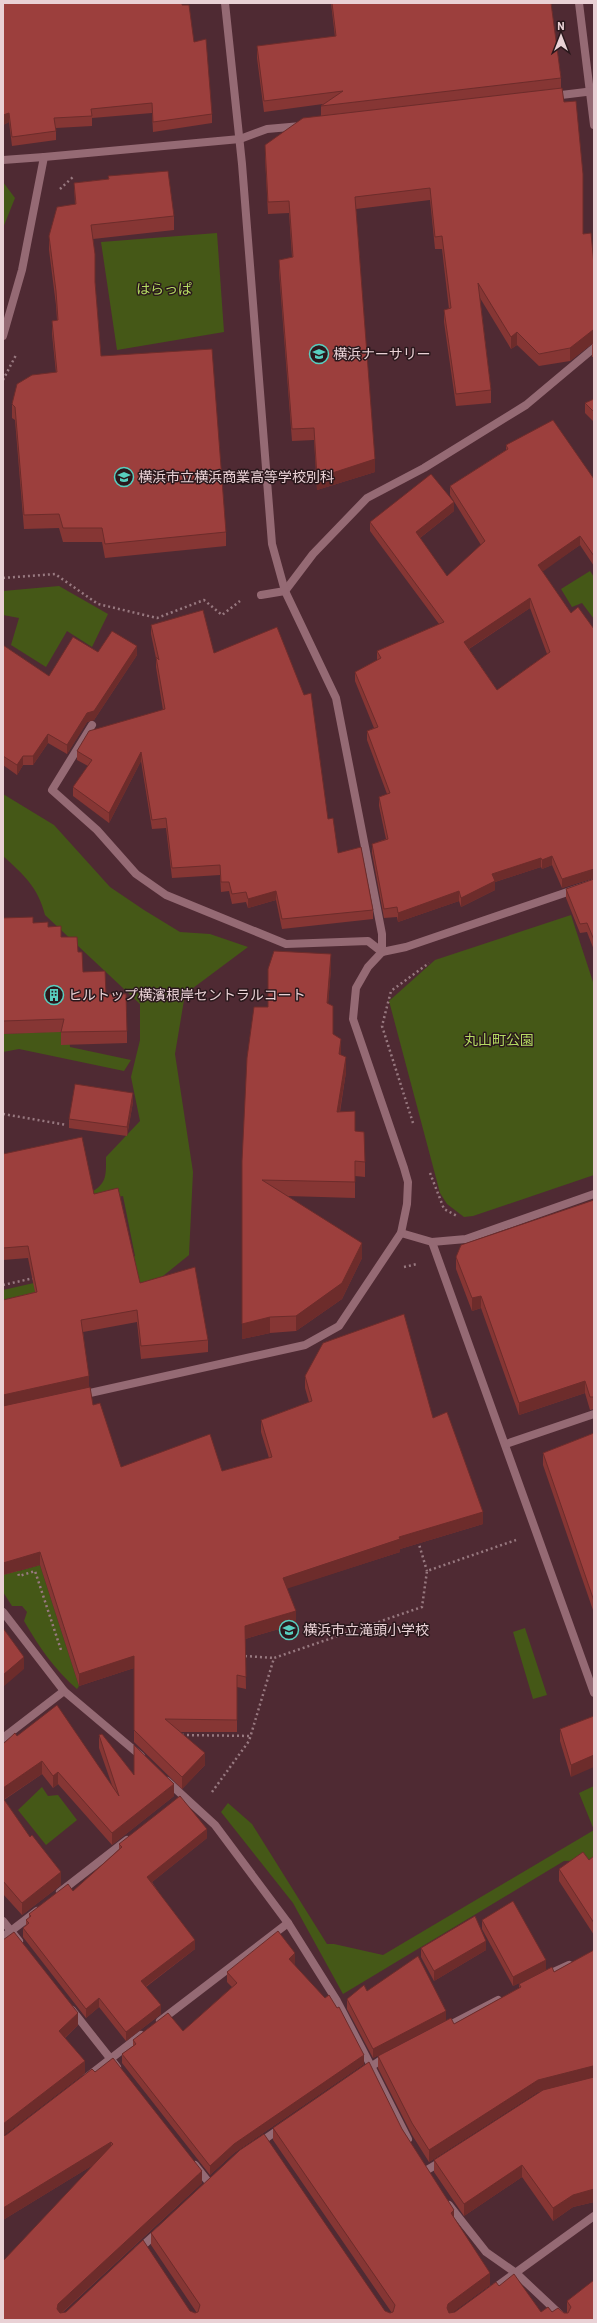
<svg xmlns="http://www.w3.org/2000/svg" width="597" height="2323" viewBox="0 0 597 2323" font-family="Barlow,'Noto Sans JP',sans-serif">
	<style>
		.green { fill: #455817 }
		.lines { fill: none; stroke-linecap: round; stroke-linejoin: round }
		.path { stroke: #987980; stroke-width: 2.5; stroke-dasharray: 2 3; stroke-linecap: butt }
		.lane { stroke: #956a74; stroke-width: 8 }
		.street { stroke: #956a74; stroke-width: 8 }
		.wall { fill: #863634; fill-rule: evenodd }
		.shaded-wall { fill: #6d2c2b }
		.building { fill: #9c3f3d; stroke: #6d2c2b; fill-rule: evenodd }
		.labels { text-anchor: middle; stroke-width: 3; stroke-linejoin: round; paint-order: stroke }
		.park-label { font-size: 14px; fill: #b4da61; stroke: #2a181c }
		.poi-label { font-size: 14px; fill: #e9d1d5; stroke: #2a181c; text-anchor: start }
	</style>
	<rect width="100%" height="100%" fill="#4f2a33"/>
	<g class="green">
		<path d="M 3,182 L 15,198 L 3,228 Z"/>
		<path d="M 217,233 L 224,332 L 117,350 L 101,242 Z"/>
		<path d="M 590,571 L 594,577 L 594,619 L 582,603 L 572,607 L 561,589 Z"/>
		<path d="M 59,586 L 108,614 L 92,647 L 67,631 L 46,667 L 11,645 L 19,618 L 3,615 L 3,591 Z"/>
		<path d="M 3,794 L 54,825 L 110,887 L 144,910 L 180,932 L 210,934 L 248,947 L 185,994 L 175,1054 L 193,1172 L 189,1255 L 142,1293 L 3,1305 L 3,1290 L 96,1269 L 96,1266 L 135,1256 L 123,1196 L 88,1203 L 87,1195 C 107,1184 106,1178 106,1157 L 140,1121 L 131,1077 L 140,1040 L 140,1004 L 45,915 C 38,887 23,874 3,856 Z"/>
		<path d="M 571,915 L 594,985 L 594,1175 L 473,1216 L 464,1217 L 447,1204 L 440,1193 L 389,1001 L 435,960 Z"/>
		<path d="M 69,1031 L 70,1047 L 131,1060 L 124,1071 L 19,1049 L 3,1052 L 3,1034 Z"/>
		<path d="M 3,1563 L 19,1571 L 40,1565 L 79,1686 L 77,1689 C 55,1670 39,1647 24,1621 L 27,1612 L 22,1606 L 12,1606 L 3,1592 Z"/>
		<path d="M 525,1628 L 547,1695 L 533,1699 L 513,1632 Z"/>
		<path d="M 594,1786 L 594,1859 L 593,1860 L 564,1861 L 343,1994 L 293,1903 L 221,1812 L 228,1803 L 252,1824 L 327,1944 L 334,1944 L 383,1955 L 594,1830 L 579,1793 Z"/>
		<path d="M 42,1787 L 48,1796 L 58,1795 L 77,1820 L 46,1845 L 18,1810 Z"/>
	</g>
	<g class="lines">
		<g class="path">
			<path d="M 60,189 L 74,176"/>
			<path d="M 3,380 L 16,355"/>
			<path d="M 3,578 L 55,574 L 98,604 L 157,618 L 204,600 L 222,615 L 240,601"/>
			<path d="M 3,1114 L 67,1125"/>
			<path d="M 413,1123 L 382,1026 L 391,991 L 429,963"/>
			<path d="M 430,1173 L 444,1209 L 457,1216"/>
			<path d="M 404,1267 L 417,1264"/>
			<path d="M 3,1285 L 34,1278"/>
			<path d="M 418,1541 L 427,1571"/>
			<path d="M 17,1569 L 19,1576 L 35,1571 L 61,1650"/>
			<path d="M 245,1656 L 274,1658"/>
			<path d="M 182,1735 L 251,1736"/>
			<path d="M 212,1792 L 249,1741 L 274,1658 L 422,1607 L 427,1571 L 516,1540"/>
		</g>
		<g class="lane">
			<path d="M 579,3 L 594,125"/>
			<path d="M 3,160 L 44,157"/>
			<path d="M 261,595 L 285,591 L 313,554 L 367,498 L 424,468 L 526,405 L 594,348"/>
			<path d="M 92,725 L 52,790 L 97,830 L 136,874 L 166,895 L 286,944 L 368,941 L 382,952"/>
			<path d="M 60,1892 L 127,1840"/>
			<path d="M 3,1937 L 37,1911"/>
			<path d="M 160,2021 L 288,1923"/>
			<path d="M 371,2066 L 408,2139"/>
			<path d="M 86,2078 L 141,2035"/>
			<path d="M 427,2170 L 444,2160"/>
			<path d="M 449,2205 L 486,2252 L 516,2273 L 566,2320"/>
			<path d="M 489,2292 L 594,2216"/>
		</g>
		<g class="street">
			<path d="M 225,3 L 242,164 L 272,544 L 285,591 L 336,698 L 382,934 L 382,952"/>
			<path d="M 553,96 L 594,91"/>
			<path d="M 3,336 L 22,270 L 44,157 L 240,139 L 267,129 L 301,126"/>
			<path d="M 401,1233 L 432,1242 L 466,1239 L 594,1194"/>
			<path d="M 432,1242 L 594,1693"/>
			<path d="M 81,1395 L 305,1345 L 339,1326 L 401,1233 L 407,1204 L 408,1182 L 404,1168 L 353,1019 L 356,988 L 368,967 L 382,952 L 406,947 L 594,883"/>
			<path d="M 506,1444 L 594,1414"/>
			<path d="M 3,1612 L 64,1691 L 141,1756"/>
			<path d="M 3,1738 L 64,1691"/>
			<path d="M 167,1781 L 215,1825 L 288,1923 L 337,2001 L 371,2066"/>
			<path d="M 3,1921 L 19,1941"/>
			<path d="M 545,1976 L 569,1965"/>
			<path d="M 72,2010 L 117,2067"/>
			<path d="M 444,2028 L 498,2000"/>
			<path d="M 363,2072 L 387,2056"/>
			<path d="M 259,2143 L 281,2128"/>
			<path d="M 195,2165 L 210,2184"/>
			<path d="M 138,2250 L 159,2231"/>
		</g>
	</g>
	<g class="wall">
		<path d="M 3,3 L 182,5 L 194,42 L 212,114 L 212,123 L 153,132 L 152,113 L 92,118 L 92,126 L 56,128 L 56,140 L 12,146 L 9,122 L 3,125 Z"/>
		<path d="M 331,3 L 551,3 L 561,78 L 561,88 L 583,234 L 594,265 L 594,357 L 592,357 L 592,345 L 593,343 L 570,361 L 539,366 L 517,345 L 511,349 L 480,298 L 491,390 L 491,403 L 456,406 L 444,322 L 444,310 L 449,309 L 442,249 L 435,249 L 430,200 L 356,209 L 375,472 L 317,490 L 314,440 L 292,441 L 279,272 L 279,260 L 292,257 L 289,213 L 268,214 L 265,157 L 265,145 L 321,116 L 321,106 L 323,104 L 264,112 L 257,58 L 257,46 L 335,37 Z"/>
		<path d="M 108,176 L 174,216 L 174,230 L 93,239 L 95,282 L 101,356 L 226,532 L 226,546 L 105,558 L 102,542 L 63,542 L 59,528 L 24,529 L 15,420 L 12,418 L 12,404 L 56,373 L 52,334 L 52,321 L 57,320 L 56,305 L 49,250 L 49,236 L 75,205 L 74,183 L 108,179 Z"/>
		<path d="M 594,399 L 594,422 L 585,413 L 585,403 Z"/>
		<path d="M 506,445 L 594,479 L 594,566 L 580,545 L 542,571 L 571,613 L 594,629 L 594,878 L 562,888 L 552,865 L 542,869 L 541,867 L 495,882 L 495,890 L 461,907 L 459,901 L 398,922 L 397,917 L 384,918 L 372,853 L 372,844 L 386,839 L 379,806 L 379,797 L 387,794 L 367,740 L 367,731 L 374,728 L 355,681 L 355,672 L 377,660 L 377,651 L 439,624 L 370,531 L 370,522 L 454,511 L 420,538 L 447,576 L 481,545 L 450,495 L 450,486 L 506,450 ZM 530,608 L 547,654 L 497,690 L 469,649 Z"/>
		<path d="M 151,625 L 214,653 L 328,819 L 338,853 L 373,910 L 373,919 L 282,929 L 276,900 L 248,908 L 246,902 L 232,904 L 229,891 L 221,892 L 220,875 L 172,878 L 166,828 L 152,829 L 141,761 L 109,823 L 73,796 L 73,787 L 88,766 L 77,760 L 77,751 L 163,710 L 156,667 L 156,657 L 156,658 L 151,634 Z"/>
		<path d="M 3,645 L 49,676 L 98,652 L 137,655 L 94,720 L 87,722 L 67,754 L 48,743 L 33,765 L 23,765 L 17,775 L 3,765 Z"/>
		<path d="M 594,879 L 594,950 L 587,932 L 580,933 L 566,898 L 566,889 Z"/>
		<path d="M 3,918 L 33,923 L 48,927 L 61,937 L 78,952 L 83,972 L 106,994 L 127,1031 L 127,1043 L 61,1045 L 61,1032 L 3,1034 Z"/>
		<path d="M 331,969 L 328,1003 L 333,1034 L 341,1055 L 346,1072 L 340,1112 L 355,1131 L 365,1162 L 365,1177 L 355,1176 L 355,1198 L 287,1196 L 362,1258 L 342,1299 L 296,1331 L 270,1333 L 242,1339 L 268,1007 Z"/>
		<path d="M 133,1102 L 127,1136 L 69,1128 L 69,1119 Z"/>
		<path d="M 3,1154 L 94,1194 L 140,1283 L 208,1340 L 208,1352 L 141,1359 L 137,1322 L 83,1332 L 89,1387 L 93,1405 L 121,1467 L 222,1471 L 269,1458 L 261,1432 L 261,1420 L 309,1402 L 305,1388 L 305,1376 L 433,1418 L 483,1524 L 400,1549 L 400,1552 L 287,1588 L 296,1624 L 245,1639 L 246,1689 L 237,1687 L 237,1732 L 180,1732 L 205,1765 L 182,1789 L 134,1742 L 134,1668 L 79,1686 L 40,1565 L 3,1575 L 3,1300 L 35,1292 L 28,1258 L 3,1260 Z"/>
		<path d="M 594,1200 L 594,1421 L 594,1409 L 590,1410 L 585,1393 L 519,1415 L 481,1308 L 472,1311 L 456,1269 L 456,1257 Z"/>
		<path d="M 594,1433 L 594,1613 L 543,1465 L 543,1453 Z"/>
		<path d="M 594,1716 L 571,1777 L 560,1741 L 560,1729 Z"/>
		<path d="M 99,1735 L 134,1775 L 174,1796 L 112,1845 L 58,1784 L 53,1788 L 42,1774 L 4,1800 L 61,1885 L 22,1915 L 3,1894 L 3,1744 L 17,1736 L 112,1785 L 99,1748 Z"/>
		<path d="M 207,1838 L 152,1882 L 195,1949 L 146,1987 L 161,2014 L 126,2041 L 99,2007 L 86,2018 L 23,1937 L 23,1928 L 26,1925 L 26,1920 L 29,1918 L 29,1914 L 73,1891 L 119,1849 L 119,1844 Z"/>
		<path d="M 594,1856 L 594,1935 L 559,1881 L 559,1869 L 589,1860 Z"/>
		<path d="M 482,1920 L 546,1970 L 513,1986 L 482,1929 Z"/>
		<path d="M 3,1940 L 78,2025 L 65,2038 L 85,2073 L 4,2135 L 6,2135 L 92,2069 L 202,2183 L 62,2313 L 190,2311 L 195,2313 L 197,2313 L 151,2245 L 151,2233 L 385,2311 L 390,2313 L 392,2313 L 273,2140 L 273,2128 L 402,2129 L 454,2218 L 490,2285 L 453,2312 L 455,2312 L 499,2286 L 541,2312 L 567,2313 L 567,2301 L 594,2320 L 3,2320 L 93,2165 L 3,2220 Z"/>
		<path d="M 421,1948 L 486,1950 L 434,1981 L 421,1957 Z"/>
		<path d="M 594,1950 L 594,2202 L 573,2207 L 553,2221 L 522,2177 L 464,2216 L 434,2172 L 434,2160 L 541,2092 L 538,2092 L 429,2162 L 412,2135 L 378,2068 L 378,2056 L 454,2024 L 519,1988 L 519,1984 L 554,1972 Z"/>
		<path d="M 295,1963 L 294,1964 L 364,2064 L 234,2153 L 210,2175 L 122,2063 L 122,2054 L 133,2046 L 133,2040 L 183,2031 L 232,1987 L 227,1982 L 227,1972 Z"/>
		<path d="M 367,1991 L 446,2020 L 373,2058 L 347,2009 L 347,1999 Z"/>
	</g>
	<g class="shaded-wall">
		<path d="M 9,113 L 9,122 L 3,125 L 3,115 Z"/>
		<path d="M 593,330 L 593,343 L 570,361 L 570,348 Z"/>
		<path d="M 517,332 L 517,345 L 511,349 L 511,337 Z"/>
		<path d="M 375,459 L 375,472 L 317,490 L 317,478 Z"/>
		<path d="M 454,502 L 454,511 L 416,541 L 416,532 Z"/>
		<path d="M 580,536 L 580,545 L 538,575 L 538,565 Z"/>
		<path d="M 530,598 L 530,608 L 464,652 L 464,642 Z"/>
		<path d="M 137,646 L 137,655 L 94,720 L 87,722 L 67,754 L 67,745 L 87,713 Z"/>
		<path d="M 48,734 L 48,743 L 33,765 L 33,756 Z"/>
		<path d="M 141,752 L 141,761 L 109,823 L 109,813 Z"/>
		<path d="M 23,756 L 23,765 L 17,775 L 17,765 Z"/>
		<path d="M 552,856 L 552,865 L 542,869 L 542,860 Z"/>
		<path d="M 541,858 L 541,867 L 495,882 L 495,890 L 461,907 L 461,898 L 492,874 Z"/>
		<path d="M 594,869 L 594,878 L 562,888 L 562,879 Z"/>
		<path d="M 276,891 L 276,900 L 248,908 L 248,899 Z"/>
		<path d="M 459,891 L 459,901 L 398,922 L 398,913 Z"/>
		<path d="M 331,954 L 331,969 L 327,1018 L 327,1003 Z"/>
		<path d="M 341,1039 L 341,1054 L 339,1070 L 339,1054 Z"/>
		<path d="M 346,1057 L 346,1072 L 337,1127 L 337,1112 Z"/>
		<path d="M 133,1093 L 133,1102 L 127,1136 L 127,1127 Z"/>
		<path d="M 362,1243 L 362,1258 L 342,1299 L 296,1331 L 296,1316 Z"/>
		<path d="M 481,1296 L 481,1308 L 472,1311 L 472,1298 Z"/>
		<path d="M 270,1317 L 270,1333 L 242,1339 L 242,1324 Z"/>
		<path d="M 89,1376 L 89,1388 L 3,1407 L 3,1395 Z"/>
		<path d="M 585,1381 L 585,1393 L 519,1415 L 519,1403 Z"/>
		<path d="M 483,1512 L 483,1524 L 400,1549 L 400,1552 L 283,1590 L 283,1578 L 399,1537 Z"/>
		<path d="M 40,1552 L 40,1565 L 3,1575 L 3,1563 Z"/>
		<path d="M 296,1611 L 296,1624 L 245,1639 L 245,1626 Z"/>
		<path d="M 134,1656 L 134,1668 L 79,1686 L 79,1674 Z"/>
		<path d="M 24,1657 L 24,1669 L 3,1687 L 3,1675 Z"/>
		<path d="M 205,1753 L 205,1765 L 182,1789 L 182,1777 Z"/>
		<path d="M 594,1755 L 594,1767 L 571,1777 L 571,1765 Z"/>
		<path d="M 42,1761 L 42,1774 L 3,1800 L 3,1788 Z"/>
		<path d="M 58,1772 L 58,1784 L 53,1788 L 53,1776 Z"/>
		<path d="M 174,1784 L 174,1796 L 112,1845 L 112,1833 Z"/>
		<path d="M 207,1829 L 207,1838 L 147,1886 L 147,1877 Z"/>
		<path d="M 61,1872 L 61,1885 L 22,1915 L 22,1903 Z"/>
		<path d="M 195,1940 L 195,1949 L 141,1990 L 141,1981 Z"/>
		<path d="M 486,1941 L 486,1950 L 434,1981 L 434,1971 Z"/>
		<path d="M 295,1953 L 295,1963 L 289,1968 L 289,1959 Z"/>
		<path d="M 546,1960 L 546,1970 L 513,1986 L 513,1977 Z"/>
		<path d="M 99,1998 L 99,2007 L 86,2018 L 86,2009 Z"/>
		<path d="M 161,2005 L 161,2014 L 126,2041 L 126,2032 Z"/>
		<path d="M 446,2011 L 446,2020 L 373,2058 L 373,2049 Z"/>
		<path d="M 78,2013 L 78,2025 L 59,2043 L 59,2031 Z"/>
		<path d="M 364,2055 L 364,2064 L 234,2153 L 210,2175 L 210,2166 L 234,2144 Z"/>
		<path d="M 85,2061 L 85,2073 L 3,2136 L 3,2124 Z"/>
		<path d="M 593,2066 L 593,2078 L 538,2092 L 429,2162 L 429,2150 L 538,2080 Z"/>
		<path d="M 111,2142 L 111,2154 L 3,2220 L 3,2208 Z"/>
		<path d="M 522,2165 L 522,2177 L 464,2216 L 464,2204 Z"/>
		<path d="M 202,2171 L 202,2183 L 58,2316 L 57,2309 L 58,2304 Z"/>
		<path d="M 594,2189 L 594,2202 L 573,2207 L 553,2221 L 553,2208 L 573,2195 Z"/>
		<path d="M 454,2210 L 454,2222 L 451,2213 Z"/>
		<path d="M 490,2273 L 490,2285 L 448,2316 L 447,2308 L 448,2304 Z"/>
	</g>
	<g class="building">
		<path d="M 3,3 L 182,3 L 182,5 L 189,5 L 194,42 L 206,39 L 212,114 L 153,122 L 152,103 L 91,109 L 92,116 L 54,118 L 56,131 L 12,137 L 9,113 L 3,115 Z"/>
		<path d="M 332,3 L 551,3 L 561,78 L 321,106 L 343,91 L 264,101 L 257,46 L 336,36 Z"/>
		<path d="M 562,88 L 564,102 L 576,101 L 583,174 L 583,234 L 591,233 L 594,265 L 594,331 L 593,330 L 570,348 L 539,354 L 517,332 L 511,337 L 478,283 L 491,390 L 456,394 L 444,310 L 451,308 L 442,236 L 435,237 L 430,188 L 355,197 L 375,459 L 317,478 L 314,428 L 292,429 L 279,260 L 293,257 L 289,201 L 268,202 L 265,145 L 303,118 Z"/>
		<path d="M 168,171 L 174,216 L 91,225 L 95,254 L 95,282 L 101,356 L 212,349 L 226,532 L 105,544 L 102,528 L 63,528 L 59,514 L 24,515 L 15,407 L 12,404 L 17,384 L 32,375 L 57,372 L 52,321 L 58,320 L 56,291 L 49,236 L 57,207 L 76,204 L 74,183 L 109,179 L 108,176 Z"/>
		<path d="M 594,399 L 594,412 L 585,403 Z"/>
		<path d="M 553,420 L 594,479 L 594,556 L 580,536 L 538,565 L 571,613 L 578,607 L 594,629 L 594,869 L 562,879 L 552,856 L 542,860 L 541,858 L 492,874 L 495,881 L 461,898 L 459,891 L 398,913 L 397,907 L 384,909 L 372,844 L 388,839 L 379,797 L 390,793 L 367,731 L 378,727 L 355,672 L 381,658 L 377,651 L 444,622 L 370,522 L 431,474 L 454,502 L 416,532 L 447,576 L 485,541 L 450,486 L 508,449 L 506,445 ZM 530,598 L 550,652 L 497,690 L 464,642 Z"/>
		<path d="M 203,610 L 214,653 L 277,627 L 304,695 L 311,693 L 328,819 L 333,818 L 338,853 L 361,847 L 373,910 L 282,919 L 276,891 L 248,899 L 246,892 L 232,894 L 229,882 L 221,882 L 220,865 L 172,868 L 166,818 L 152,820 L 141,752 L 109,813 L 73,787 L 92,760 L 77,751 L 89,731 L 165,709 L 156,657 L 159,660 L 151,625 Z"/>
		<path d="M 112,631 L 137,646 L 94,711 L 87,713 L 67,745 L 48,734 L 33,756 L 23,756 L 17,765 L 3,756 L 3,645 L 49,676 L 73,637 L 98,652 Z"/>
		<path d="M 594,879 L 594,940 L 587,923 L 580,924 L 566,889 Z"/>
		<path d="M 33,917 L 33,923 L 48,922 L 48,927 L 61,926 L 61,937 L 77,937 L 78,952 L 82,952 L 83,972 L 105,971 L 106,994 L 126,994 L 127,1031 L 61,1032 L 64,1019 L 3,1021 L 3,918 Z"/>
		<path d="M 274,951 L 331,954 L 327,1003 L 333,1006 L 333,1034 L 341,1039 L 339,1054 L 346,1057 L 337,1112 L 355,1111 L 355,1131 L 364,1132 L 365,1162 L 355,1161 L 355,1182 L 262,1180 L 362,1243 L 342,1283 L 296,1316 L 270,1317 L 242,1324 L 242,1161 L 247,1058 L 254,1007 L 268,1007 L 268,969 Z"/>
		<path d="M 75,1084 L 133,1093 L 127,1127 L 69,1119 Z"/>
		<path d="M 82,1137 L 94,1194 L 118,1188 L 140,1283 L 195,1267 L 208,1340 L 141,1346 L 137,1310 L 81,1320 L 89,1376 L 3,1395 L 3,1300 L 37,1292 L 28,1246 L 3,1248 L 3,1154 Z"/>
		<path d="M 594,1200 L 594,1397 L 590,1397 L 585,1381 L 519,1403 L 481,1296 L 472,1298 L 456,1257 L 461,1245 Z"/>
		<path d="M 404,1314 L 433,1418 L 447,1412 L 483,1512 L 399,1537 L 400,1539 L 283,1578 L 296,1611 L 245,1626 L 246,1677 L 237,1675 L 237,1720 L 165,1719 L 205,1753 L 182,1777 L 134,1730 L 134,1656 L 79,1674 L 40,1552 L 3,1563 L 3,1406 L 90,1387 L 93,1405 L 100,1403 L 121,1467 L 210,1434 L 222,1471 L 272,1457 L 261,1420 L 312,1401 L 305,1376 L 323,1343 Z"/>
		<path d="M 594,1433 L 594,1601 L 543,1453 Z"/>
		<path d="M 3,1628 L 24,1657 L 3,1675 Z"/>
		<path d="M 57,1705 L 119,1796 L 99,1735 L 102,1734 L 134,1775 L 134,1745 L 174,1784 L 112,1833 L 58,1772 L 53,1776 L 42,1761 L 3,1788 L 3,1744 L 15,1733 L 17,1736 Z"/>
		<path d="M 594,1716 L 594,1755 L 571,1765 L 560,1729 Z"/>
		<path d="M 180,1796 L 207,1829 L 147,1877 L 195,1940 L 141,1981 L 161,2005 L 126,2032 L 99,1998 L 86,2009 L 23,1928 L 29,1923 L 26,1920 L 31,1916 L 29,1914 L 68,1884 L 73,1891 L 122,1847 L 119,1844 Z"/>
		<path d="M 3,1798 L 30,1837 L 32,1835 L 61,1872 L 22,1903 L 3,1881 Z"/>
		<path d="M 583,1852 L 589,1860 L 594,1856 L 594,1923 L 559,1869 Z"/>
		<path d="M 513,1901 L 546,1960 L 513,1977 L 482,1920 Z"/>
		<path d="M 475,1916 L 486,1941 L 434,1971 L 421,1948 Z"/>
		<path d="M 278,1931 L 295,1953 L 289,1959 L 325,1998 L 329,1995 L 337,2008 L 339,2007 L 364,2055 L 234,2144 L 210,2166 L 122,2054 L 136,2044 L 133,2040 L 168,2013 L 183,2031 L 237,1983 L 227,1972 Z"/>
		<path d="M 14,1932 L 78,2013 L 59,2031 L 85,2061 L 3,2124 L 3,1940 Z"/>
		<path d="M 594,1950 L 594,2066 L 593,2066 L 538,2080 L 429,2150 L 412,2123 L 378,2056 L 451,2018 L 454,2024 L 521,1987 L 519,1984 L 552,1967 L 554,1972 Z"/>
		<path d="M 418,1956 L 446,2011 L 373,2049 L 347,1999 L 364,1985 L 367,1991 Z"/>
		<path d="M 113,2058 L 202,2171 L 58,2304 L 57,2309 L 60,2313 L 66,2312 L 143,2240 L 190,2311 L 195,2313 L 198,2312 L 200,2305 L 151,2233 L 240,2150 L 264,2134 L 385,2311 L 390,2313 L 393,2312 L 395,2305 L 273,2128 L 369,2062 L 402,2129 L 454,2210 L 451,2213 L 490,2273 L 448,2304 L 447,2308 L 449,2313 L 455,2312 L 496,2282 L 499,2286 L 514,2274 L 541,2312 L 548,2307 L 552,2312 L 558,2308 L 564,2313 L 568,2313 L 571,2307 L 567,2301 L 594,2280 L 594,2320 L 3,2320 L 3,2261 L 113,2144 L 111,2142 L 3,2208 L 3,2136 L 6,2135 L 92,2069 L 95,2072 Z"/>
		<path d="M 594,2077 L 594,2189 L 573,2195 L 553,2208 L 522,2165 L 464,2204 L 434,2160 L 543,2090 Z"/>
	</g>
	<defs>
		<symbol id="school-ring" viewBox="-11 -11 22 22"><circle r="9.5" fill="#2a181c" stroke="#58cebf" stroke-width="1.5"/><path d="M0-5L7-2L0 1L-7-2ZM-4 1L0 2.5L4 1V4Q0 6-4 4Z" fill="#58cebf"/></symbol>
		<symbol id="building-ring" viewBox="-11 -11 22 22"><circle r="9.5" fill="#2a181c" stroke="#58cebf" stroke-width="1.5"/><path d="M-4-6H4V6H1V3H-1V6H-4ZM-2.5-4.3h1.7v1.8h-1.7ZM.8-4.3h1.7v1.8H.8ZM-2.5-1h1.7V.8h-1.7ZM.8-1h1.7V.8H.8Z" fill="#58cebf"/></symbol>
	</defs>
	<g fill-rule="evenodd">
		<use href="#school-ring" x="308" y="343" width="22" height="22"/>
		<use href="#school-ring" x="113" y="466" width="22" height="22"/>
		<use href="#building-ring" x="43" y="984" width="22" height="22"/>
		<use href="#school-ring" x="278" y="1619" width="22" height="22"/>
	</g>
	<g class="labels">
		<g class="park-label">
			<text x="164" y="294">はらっぱ</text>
			<text x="499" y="1045">丸山町公園</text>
		</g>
		<g class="poi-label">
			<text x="333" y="359">横浜ナーサリー</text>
			<text x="138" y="482">横浜市立横浜商業高等学校別科</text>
			<text x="68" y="1000">ヒルトップ横濱根岸セントラルコート</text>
			<text x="303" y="1635">横浜市立滝頭小学校</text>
		</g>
	</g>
	<rect width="597" height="2323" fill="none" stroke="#e9d1d5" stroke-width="8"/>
	<g transform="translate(561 36)" stroke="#2a181c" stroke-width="3" paint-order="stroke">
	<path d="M0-3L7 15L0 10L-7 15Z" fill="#e9d1d5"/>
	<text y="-6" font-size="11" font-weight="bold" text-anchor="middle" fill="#e9d1d5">N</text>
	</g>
</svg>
